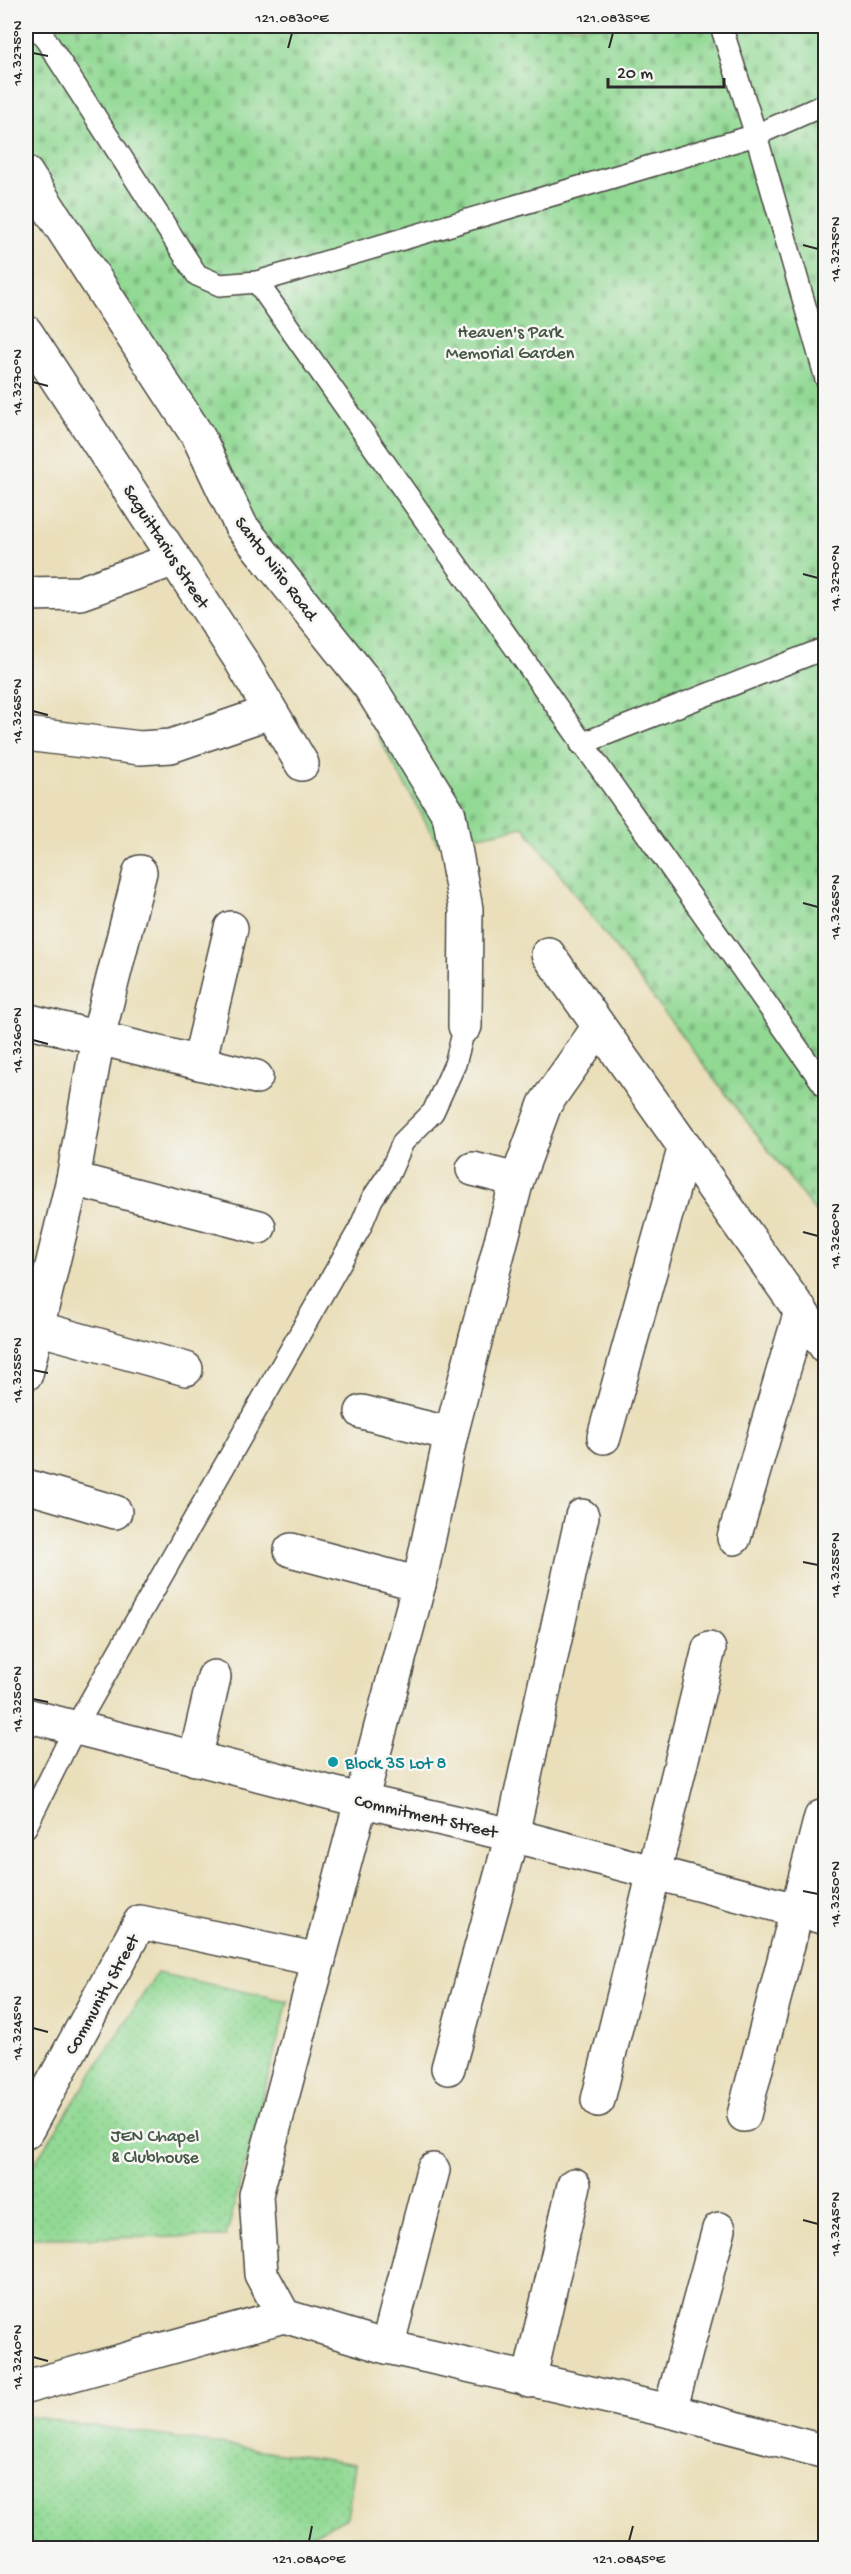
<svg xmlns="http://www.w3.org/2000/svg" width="851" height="2574" viewBox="0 0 851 2574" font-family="'Gochi Hand',sans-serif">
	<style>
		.grass { fill: url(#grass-dots); stroke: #5e8260; stroke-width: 1.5 }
		.cemetery { fill: url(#cemetery-stones); stroke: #5e8260; stroke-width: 1.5 }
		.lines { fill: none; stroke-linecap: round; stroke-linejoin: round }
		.service-casing { stroke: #484640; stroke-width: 24 }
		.minor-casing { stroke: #484640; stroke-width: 36 }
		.service { stroke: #fff; stroke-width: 21 }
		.minor { stroke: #fff; stroke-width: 33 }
		.ticks { fill: none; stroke: #2b2b2b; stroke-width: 2 }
		.culture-dot { fill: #0f9aa8; stroke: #f6f6f2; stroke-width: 2 }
		.labels { text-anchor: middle; stroke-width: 5; stroke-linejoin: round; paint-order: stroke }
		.park-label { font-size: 18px; fill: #455645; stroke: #f6f6f2 }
		.street-label { font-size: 18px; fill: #2b2b2b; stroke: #f6f6f2 }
		.culture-label { font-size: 18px; fill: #0d838f; stroke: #f6f6f2; text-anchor: start }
		.neatline { fill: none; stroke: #2b2b2b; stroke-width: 2 }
		.ticks-label { font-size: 15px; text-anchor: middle; fill: #2b2b2b }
	</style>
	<defs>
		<pattern id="grass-dots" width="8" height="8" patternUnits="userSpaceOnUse" patternTransform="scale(1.5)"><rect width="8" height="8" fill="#92d994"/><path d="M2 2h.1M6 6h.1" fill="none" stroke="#7eba80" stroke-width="1.8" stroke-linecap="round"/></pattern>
		<pattern id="cemetery-stones" width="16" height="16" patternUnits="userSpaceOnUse" patternTransform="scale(1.5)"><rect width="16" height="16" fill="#92d994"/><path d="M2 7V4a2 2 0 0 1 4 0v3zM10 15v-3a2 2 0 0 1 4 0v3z" fill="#7eba80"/></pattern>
	</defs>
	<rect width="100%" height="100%" fill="#f6f6f2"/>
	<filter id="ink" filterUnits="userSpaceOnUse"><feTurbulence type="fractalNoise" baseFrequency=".0167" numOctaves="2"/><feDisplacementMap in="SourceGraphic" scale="12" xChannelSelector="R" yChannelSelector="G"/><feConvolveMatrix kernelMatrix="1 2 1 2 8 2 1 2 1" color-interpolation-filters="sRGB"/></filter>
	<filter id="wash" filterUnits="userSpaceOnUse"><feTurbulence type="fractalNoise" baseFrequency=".008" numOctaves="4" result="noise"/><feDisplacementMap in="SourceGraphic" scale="24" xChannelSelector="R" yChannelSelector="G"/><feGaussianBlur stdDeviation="1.35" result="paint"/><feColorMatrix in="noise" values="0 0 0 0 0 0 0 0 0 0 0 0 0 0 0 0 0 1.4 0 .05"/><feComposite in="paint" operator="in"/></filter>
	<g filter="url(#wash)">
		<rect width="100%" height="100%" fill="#eadfba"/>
		<g class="grass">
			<path d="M 157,1973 L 288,2001 L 226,2237 L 26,2238 L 26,2176 Z"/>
			<path d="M 26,2416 L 355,2464 L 347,2517 L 284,2548 L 26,2548 Z"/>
		</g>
		<path class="cemetery" d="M 26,26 L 825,26 L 825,1225 L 524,827 L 438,844 L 331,652 L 26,147 Z"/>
	</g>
	<g filter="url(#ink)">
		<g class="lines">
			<defs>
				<g id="service">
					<path d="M 37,26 L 197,275 L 220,285 L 257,282 L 756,135 L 826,104"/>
					<path d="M 721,26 L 756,135 L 826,379"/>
					<path d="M 257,282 L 826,1088"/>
					<path d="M 581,744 L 826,648"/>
					<path d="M 26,1827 L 75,1728 L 360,1228 L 372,1199 L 390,1172 L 403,1142 L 433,1112 L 455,1064 L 465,1026"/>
				</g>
				<g id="minor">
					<path d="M 26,173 L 199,438 L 241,526 L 370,687 L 449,815 L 466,909 L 465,1026"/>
					<path d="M 26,332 L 240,659 L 302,764"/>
					<path d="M 26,594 L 80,593 L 175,559"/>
					<path d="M 26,734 L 140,748 L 171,746 L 270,712"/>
					<path d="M 548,954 L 826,1347"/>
					<path d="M 26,1020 L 256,1077"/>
					<path d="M 598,1028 L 545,1104 L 517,1180 L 451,1434 L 419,1584 L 256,2195 L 261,2274 L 284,2316 L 387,2347 L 670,2411 L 826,2452"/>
					<path d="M 199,1063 L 231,928"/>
					<path d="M 473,1169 L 517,1180"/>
					<path d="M 73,1179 L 259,1227"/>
					<path d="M 37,1328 L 186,1369"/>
					<path d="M 26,1374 L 73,1179 L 98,1037 L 140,872"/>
					<path d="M 362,1412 L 451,1434"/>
					<path d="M 604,1437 L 685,1146"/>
					<path d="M 26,1486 L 115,1512"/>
					<path d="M 734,1538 L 801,1311"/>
					<path d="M 291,1550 L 419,1584"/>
					<path d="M 26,1715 L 363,1801 L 512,1835 L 826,1918"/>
					<path d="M 195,1759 L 214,1677"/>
					<path d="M 448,2068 L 512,1835 L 582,1516"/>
					<path d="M 598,2100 L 709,1649"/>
					<path d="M 744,2115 L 821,1817"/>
					<path d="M 26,2132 L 140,1922 L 319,1960"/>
					<path d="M 387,2347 L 433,2170"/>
					<path d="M 529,2381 L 574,2185"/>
					<path d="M 26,2387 L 284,2316"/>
					<path d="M 670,2411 L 719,2229"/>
				</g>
			</defs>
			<use href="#service" class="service-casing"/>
			<use href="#minor" class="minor-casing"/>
			<use href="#service" class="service"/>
			<use href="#minor" class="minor"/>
		</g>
	</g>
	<path class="ticks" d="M 288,48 L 292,33M 609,48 L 613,33M 33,53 L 48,56M 803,245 L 818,249M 33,382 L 48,386M 803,574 L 818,578M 33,711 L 48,715M 803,903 L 818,907M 33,1040 L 48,1044M 803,1232 L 818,1236M 33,1370 L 48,1373M 803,1562 L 818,1565M 33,1699 L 48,1702M 803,1891 L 818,1894M 33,2028 L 48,2032M 803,2220 L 818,2224M 33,2357 L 48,2361M 309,2541 L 312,2526M 629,2541 L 633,2526"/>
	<circle class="culture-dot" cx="333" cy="1762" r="6"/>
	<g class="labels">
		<g class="park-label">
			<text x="510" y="337">Heaven's Park<tspan x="510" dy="21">Memorial Garden</tspan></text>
			<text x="155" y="2141">JEN Chapel<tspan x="155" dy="21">&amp; Clubhouse</tspan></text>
		</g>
		<g class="street-label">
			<text transform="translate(167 546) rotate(57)" y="6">Saguittarius Street</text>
			<text transform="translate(277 568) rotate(53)" y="6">Santo Niño Road</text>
			<text transform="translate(426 1815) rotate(13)" y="6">Commitment Street</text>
			<text transform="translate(101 1994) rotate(-61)" y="6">Community Street</text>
		</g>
		<g class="culture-label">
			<text x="345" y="1768">Block 35 Lot 8</text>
		</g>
	</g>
	<rect width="851" height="2574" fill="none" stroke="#f6f6f2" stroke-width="66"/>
	<path d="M608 78v9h116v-9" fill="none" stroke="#2b2b2b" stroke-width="3"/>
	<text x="617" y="78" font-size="18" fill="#2b2b2b" stroke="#f6f6f2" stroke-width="4.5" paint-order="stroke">20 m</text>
	<rect x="33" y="33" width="785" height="2508" class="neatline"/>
	<g class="ticks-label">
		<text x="292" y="22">121.0830°E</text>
		<text x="613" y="22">121.0835°E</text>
		<text transform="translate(16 53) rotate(-90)" y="5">14.3275°N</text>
		<text transform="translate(834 249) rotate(-90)" y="5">14.3275°N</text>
		<text transform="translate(16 382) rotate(-90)" y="5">14.3270°N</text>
		<text transform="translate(834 578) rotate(-90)" y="5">14.3270°N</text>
		<text transform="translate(16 711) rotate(-90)" y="5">14.3265°N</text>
		<text transform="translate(834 907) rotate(-90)" y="5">14.3265°N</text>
		<text transform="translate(16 1040) rotate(-90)" y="5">14.3260°N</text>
		<text transform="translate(834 1236) rotate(-90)" y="5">14.3260°N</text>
		<text transform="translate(16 1370) rotate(-90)" y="5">14.3255°N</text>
		<text transform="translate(834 1565) rotate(-90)" y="5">14.3255°N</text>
		<text transform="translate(16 1699) rotate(-90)" y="5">14.3250°N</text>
		<text transform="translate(834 1894) rotate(-90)" y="5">14.3250°N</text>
		<text transform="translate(16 2028) rotate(-90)" y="5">14.3245°N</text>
		<text transform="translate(834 2224) rotate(-90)" y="5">14.3245°N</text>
		<text transform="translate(16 2357) rotate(-90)" y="5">14.3240°N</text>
		<text x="309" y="2563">121.0840°E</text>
		<text x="629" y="2563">121.0845°E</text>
	</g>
</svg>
